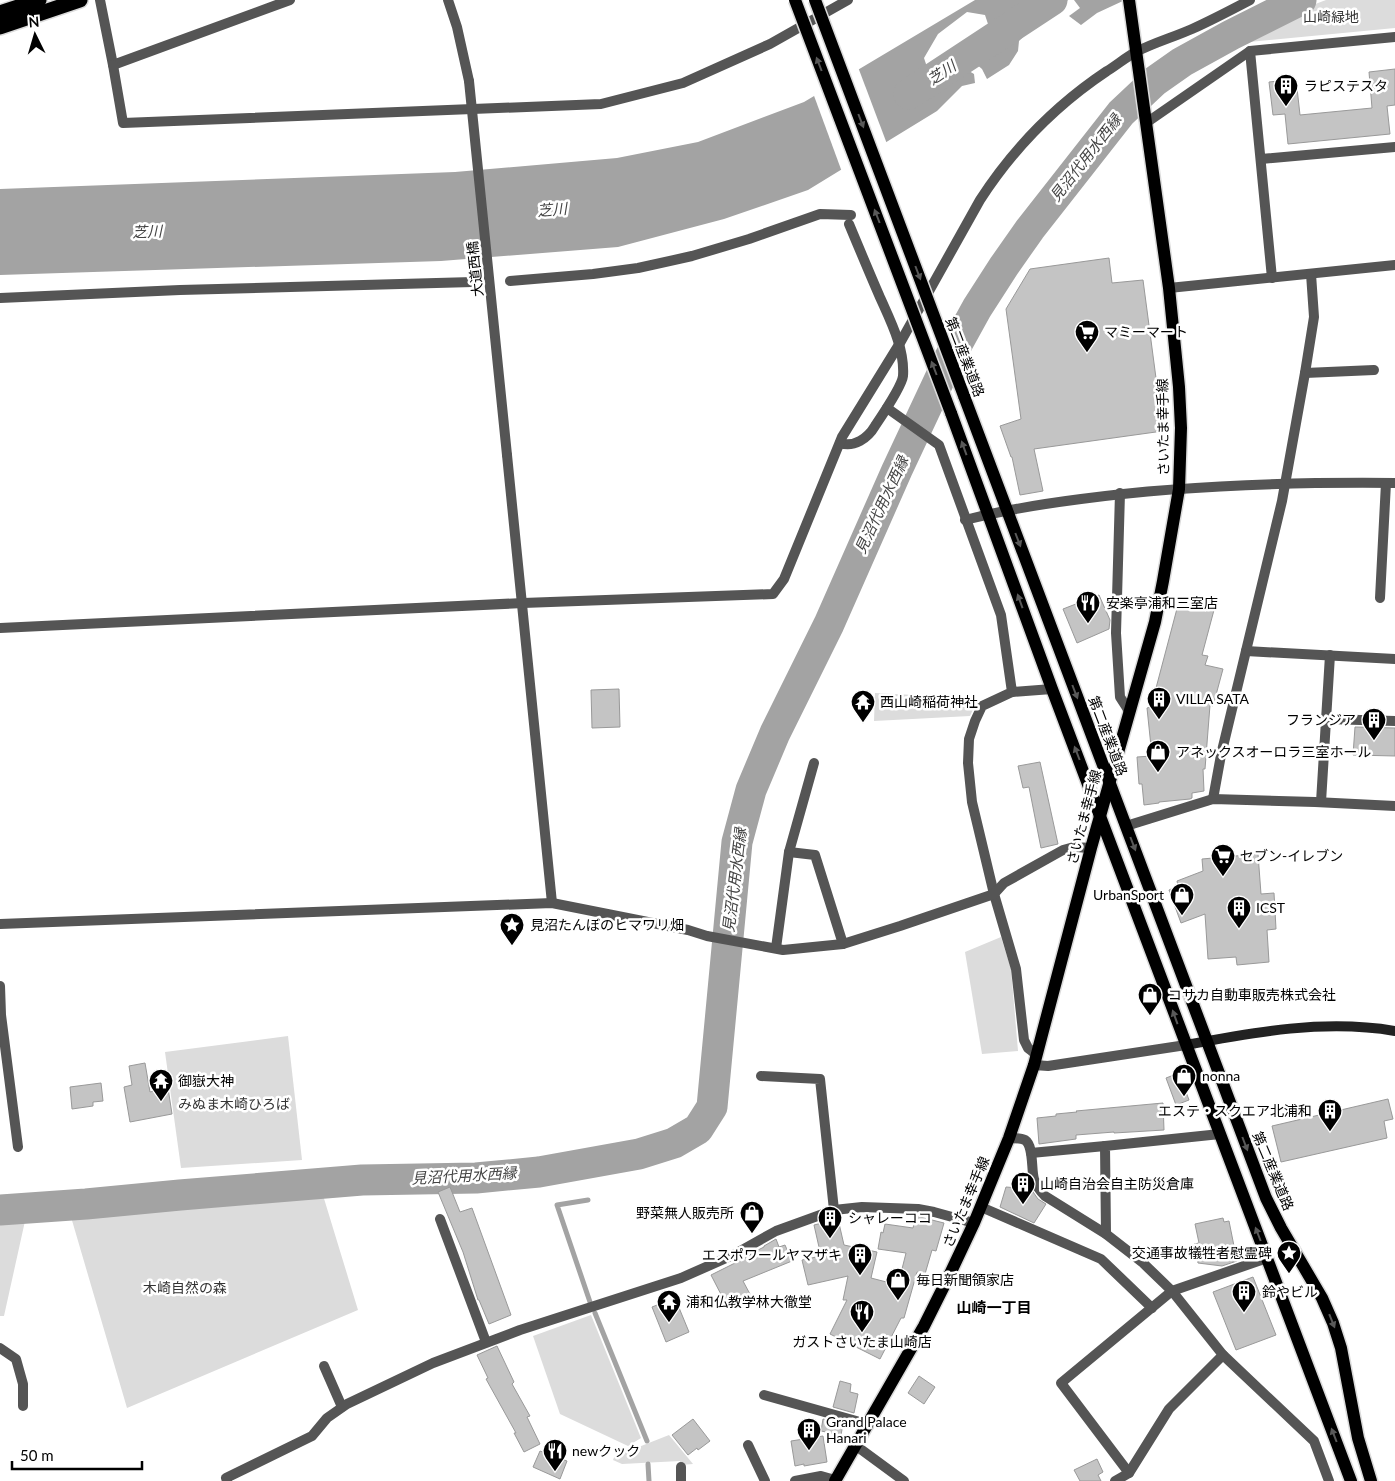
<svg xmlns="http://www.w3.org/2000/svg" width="1395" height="1481" viewBox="0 0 1395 1481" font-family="Lato,'Noto Sans JP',sans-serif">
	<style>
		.green { fill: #dcdcdc }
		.water { fill: #a3a3a3; fill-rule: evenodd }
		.pier { fill: #fff }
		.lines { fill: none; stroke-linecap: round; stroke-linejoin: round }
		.stream { stroke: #a3a3a3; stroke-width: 5 }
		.river { stroke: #a3a3a3; stroke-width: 31 }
		.building { fill: #c4c4c4; stroke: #999 }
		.primary-casing { stroke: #dbdbdb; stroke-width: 15 }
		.highway-casing { stroke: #dbdbdb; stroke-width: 18 }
		.street { stroke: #555; stroke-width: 10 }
		.secondary { stroke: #222; stroke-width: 10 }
		.primary { stroke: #000; stroke-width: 12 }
		.highway { stroke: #000; stroke-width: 15 }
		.primary-bridge-casing { stroke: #dbdbdb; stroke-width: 15; stroke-linecap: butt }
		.street-bridge { stroke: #555; stroke-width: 10 }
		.primary-bridge { stroke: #000; stroke-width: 12 }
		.oneway { fill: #595959 }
		.labels { text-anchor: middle; stroke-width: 5; stroke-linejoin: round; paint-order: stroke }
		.park-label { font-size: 14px; fill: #333; stroke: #fff }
		.poi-label { font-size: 14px; fill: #000; stroke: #fff; text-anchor: start }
		.street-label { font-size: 14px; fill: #000; stroke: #fff }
		.water-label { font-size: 15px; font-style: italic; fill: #444; stroke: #fff }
		.neighbourhood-label { font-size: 15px; font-weight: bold; fill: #000; stroke: #fff }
	</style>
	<rect width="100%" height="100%" fill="#fff"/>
	<g class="green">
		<path d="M 1326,0 L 1395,0 L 1395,28 L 1249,42 L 1248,37 L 1302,9 Z"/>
		<path d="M 875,693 L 934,696 L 975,705 L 970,716 L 874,721 Z"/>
		<path d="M 1001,937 L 1011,969 L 1018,1051 L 982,1054 L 965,952 Z"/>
		<path d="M 288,1036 L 302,1160 L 181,1168 L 165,1052 Z"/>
		<path d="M 322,1192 L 358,1310 L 127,1408 L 71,1217 L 25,1221 L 4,1316 L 0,1316 L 0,1215 L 203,1198 Z"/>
		<path d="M 591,1315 L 641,1438 L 628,1446 L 560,1414 L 533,1336 Z"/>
		<path d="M 669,1435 L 693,1464 L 680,1465 L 680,1461 L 622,1464 L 613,1460 L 618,1448 L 626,1452 Z"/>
	</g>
	<g class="water">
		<path d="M 975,0 L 1068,0 L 1036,24 L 1019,41 L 1018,51 L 1009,65 L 987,79 L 982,69 L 975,63 L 964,68 L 974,74 L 975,83 L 962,86 L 937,111 L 808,190 L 724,219 L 618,247 L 441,261 L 0,275 L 0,189 L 455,172 L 617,158 L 698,142 L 804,102 ZM 967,12 L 985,15 L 988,24 L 986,35 L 949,74 L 940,67 L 927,67 L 924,58 L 938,34 Z"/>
		<path d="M 1074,0 L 1125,0 L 1097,13 L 1081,25 L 1069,16 L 1080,8 Z"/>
	</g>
	<path class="pier" d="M 858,67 L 887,144 L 842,172 L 813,93 Z"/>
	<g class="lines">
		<g class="stream">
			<path d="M 588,1200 L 557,1205 L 590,1302"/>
			<path d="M 595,1313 L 647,1441"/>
			<path d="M 648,1464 L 649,1481"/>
		</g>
		<g class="river">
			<path d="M 909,94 L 1052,0"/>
			<path d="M 0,1210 L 86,1204 L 180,1195 L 362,1180 L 476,1178 L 539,1172 L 639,1154 L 674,1143 L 698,1129 L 712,1107 L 737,842 L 751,790 L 775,733 L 829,624 L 897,470 L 950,357 L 977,308 L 1004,266 L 1030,229 L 1121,113 L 1155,81 L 1182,62 L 1231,35 L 1301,0"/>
		</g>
	</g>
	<g class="building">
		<path d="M 1395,69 L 1395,105 L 1387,106 L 1390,134 L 1288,144 L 1285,114 L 1273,115 L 1269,82 L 1296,79 L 1300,115 L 1372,108 L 1369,72 Z"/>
		<path d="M 1109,258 L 1112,283 L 1143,280 L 1163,431 L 1034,449 L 1043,491 L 1020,495 L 1012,457 L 1011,457 L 1000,426 L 1021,419 L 1006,309 L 1030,269 Z"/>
		<path d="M 1099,595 L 1110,620 L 1109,629 L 1077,643 L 1063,609 Z"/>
		<path d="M 1179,601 L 1214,610 L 1202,655 L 1208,656 L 1205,665 L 1223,669 L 1213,706 L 1210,705 L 1205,769 L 1203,769 L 1204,791 L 1192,793 L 1192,798 L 1190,799 L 1159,802 L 1159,803 L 1144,805 L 1142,784 L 1139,784 L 1137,757 L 1152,756 L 1147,708 L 1151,707 Z"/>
		<path d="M 619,689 L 620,727 L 592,728 L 591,690 Z"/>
		<path d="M 1355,727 L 1395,728 L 1395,756 L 1353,755 Z"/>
		<path d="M 1040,762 L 1058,844 L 1041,848 L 1029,787 L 1023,788 L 1018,766 Z"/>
		<path d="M 1258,854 L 1261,894 L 1274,893 L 1276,929 L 1267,930 L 1269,962 L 1237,965 L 1236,957 L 1208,959 L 1205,914 L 1181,923 L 1169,890 L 1178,886 L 1177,881 L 1203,871 L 1202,859 Z"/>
		<path d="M 145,1063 L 150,1092 L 168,1088 L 172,1114 L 130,1122 L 124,1087 L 132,1085 L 129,1066 Z"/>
		<path d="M 1179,1073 L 1189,1100 L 1176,1105 L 1166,1078 Z"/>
		<path d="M 101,1083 L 103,1101 L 93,1102 L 93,1106 L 72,1109 L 70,1087 Z"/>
		<path d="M 1388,1099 L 1393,1119 L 1384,1121 L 1387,1138 L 1281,1162 L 1272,1126 Z"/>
		<path d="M 1163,1103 L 1164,1130 L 1114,1133 L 1114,1132 L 1076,1135 L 1076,1139 L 1039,1144 L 1037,1118 L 1056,1116 L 1056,1114 L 1077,1112 L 1076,1111 Z"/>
		<path d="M 450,1187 L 460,1212 L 472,1208 L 511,1315 L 489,1324 L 479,1300 L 478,1300 L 463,1252 L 438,1192 Z"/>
		<path d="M 1006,1187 L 1031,1189 L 1038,1199 L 1046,1204 L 1034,1223 L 1000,1207 Z"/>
		<path d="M 916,1216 L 944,1223 L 936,1251 L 932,1250 L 925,1274 L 917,1272 L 904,1318 L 901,1318 L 880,1359 L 830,1334 L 847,1300 L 843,1300 L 848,1276 L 808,1285 L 802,1260 L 821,1256 L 814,1225 L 838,1219 L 844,1245 L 877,1252 L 871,1278 L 898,1285 L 906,1253 L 878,1249 L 881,1232 L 883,1233 L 885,1224 L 913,1228 Z"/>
		<path d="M 1223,1218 L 1224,1222 L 1229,1221 L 1237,1261 L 1222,1266 L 1198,1263 L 1194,1244 L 1199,1243 L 1195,1224 Z"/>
		<path d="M 776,1239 L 779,1247 L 785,1245 L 792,1261 L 743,1281 L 751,1296 L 728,1308 L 711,1275 L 751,1255 L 750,1254 L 764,1247 L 764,1246 Z"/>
		<path d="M 1253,1277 L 1276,1335 L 1236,1350 L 1213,1292 Z"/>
		<path d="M 675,1298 L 689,1332 L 666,1342 L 652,1307 Z"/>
		<path d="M 497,1346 L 514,1382 L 512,1384 L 530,1416 L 527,1417 L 540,1444 L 524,1452 L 514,1433 L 516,1433 L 486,1379 L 488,1378 L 477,1355 Z"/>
		<path d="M 919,1376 L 935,1387 L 924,1404 L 908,1393 Z"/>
		<path d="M 840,1381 L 851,1384 L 850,1392 L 858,1394 L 854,1413 L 833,1407 Z"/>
		<path d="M 693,1419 L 710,1441 L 698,1450 L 697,1448 L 688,1455 L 672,1435 Z"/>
		<path d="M 823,1419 L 843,1424 L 841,1435 L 821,1431 Z"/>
		<path d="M 823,1436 L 827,1462 L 804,1466 L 804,1464 L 795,1466 L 791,1441 Z"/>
		<path d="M 540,1451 L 567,1461 L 560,1479 L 533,1467 Z"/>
		<path d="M 1097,1459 L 1103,1472 L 1098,1475 L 1101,1481 L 1080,1481 L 1074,1470 Z"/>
	</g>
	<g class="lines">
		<defs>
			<g id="primary">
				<path d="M 964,396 L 1266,1198 L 1281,1228 L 1322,1298 L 1333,1323 L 1341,1348 L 1358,1438 L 1371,1481"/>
				<path d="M 951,413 L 1052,689 L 1351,1481"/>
				<path d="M 835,1481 L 924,1326 L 949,1276 L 974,1223 L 1009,1138 L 1034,1065 L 1091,848 L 1155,622 L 1163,581 L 1179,489 L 1181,428 L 1179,387 L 1169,288 L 1129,0"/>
			</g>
			<g id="highway">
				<path d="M 0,13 L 39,0"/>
				<path d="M 0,27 L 80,0"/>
			</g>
		</defs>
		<use href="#primary" class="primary-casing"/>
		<use href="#highway" class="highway-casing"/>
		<g class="street">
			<path d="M 100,0 L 113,65 L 290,0"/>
			<path d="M 448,0 L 457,27 L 469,81"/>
			<path d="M 1250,51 L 1272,278"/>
			<path d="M 113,65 L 123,123 L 601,104 L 683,83 L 770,44 L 848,0"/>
			<path d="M 1146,123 L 1250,51 L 1395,37"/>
			<path d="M 1261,159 L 1395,147"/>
			<path d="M 510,281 L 593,274 L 638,268 L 692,256 L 749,239 L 820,214 L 851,215"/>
			<path d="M 1169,288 L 1395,265"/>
			<path d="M 0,298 L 180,290 L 473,282"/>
			<path d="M 1305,373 L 1374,370"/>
			<path d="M 887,408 L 939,445 L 1001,615 L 1012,692 L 982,706 L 975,721 L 969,739 L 968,763 L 972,802 L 994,894 L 1016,969 L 1024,1040 L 1028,1048 L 1037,1055"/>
			<path d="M 840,443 C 854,448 868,438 875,426 C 881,417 902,386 903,376 C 905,348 890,320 879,295 C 869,272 859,248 849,224"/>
			<path d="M 507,455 L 552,903"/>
			<path d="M 1120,493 L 1116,633 L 1120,697 L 1129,711"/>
			<path d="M 965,520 C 1004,510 1042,504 1081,499 C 1185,485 1290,482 1395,483"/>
			<path d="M 1380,598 L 1386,483"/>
			<path d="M 0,628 L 523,603 L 773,594 L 784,579 L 842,437 L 900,343 L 980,200 C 1013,149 1056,105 1107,71 C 1117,65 1126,57 1136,52 C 1153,43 1174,37 1192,29 C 1212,20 1231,10 1250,0"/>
			<path d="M 1246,651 L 1395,659"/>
			<path d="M 1012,692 L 1052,689"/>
			<path d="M 1326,719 L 1395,721"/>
			<path d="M 1213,799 L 1221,755 L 1282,501 L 1305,373 L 1314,317 L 1311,274"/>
			<path d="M 1321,802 L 1330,655"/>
			<path d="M 1126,826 L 1213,799 L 1315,802 L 1395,806"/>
			<path d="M 789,852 L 815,855 L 843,944"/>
			<path d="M 0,924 L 552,903 L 688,930 L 707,936 L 783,950 L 843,944 L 900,926 L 994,894 L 1004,883 L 1063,850 L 1074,847 L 1091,848"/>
			<path d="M 776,948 L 789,852 L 814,763"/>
			<path d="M 0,986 L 1,1015 L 18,1147"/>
			<path d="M 1034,1065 L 1048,1066 L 1186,1045"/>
			<path d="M 761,1076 L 820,1079 L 834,1210"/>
			<path d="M 1009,1138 C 1014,1138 1021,1138 1025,1140 C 1034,1146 1031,1170 1034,1179 C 1036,1186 1040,1191 1045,1196 L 1106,1234 L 1142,1262 L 1172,1291 L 1223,1355 L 1314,1441 L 1329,1481"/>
			<path d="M 1031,1153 L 1105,1146"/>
			<path d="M 981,1207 L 1101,1259 L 1152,1308"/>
			<path d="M 440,1219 L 486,1342"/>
			<path d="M 1106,1234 L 1105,1146 L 1220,1134"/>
			<path d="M 0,1348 L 16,1359 L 23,1384 L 23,1406"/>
			<path d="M 324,1366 L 342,1407"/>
			<path d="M 764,1395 L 867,1424"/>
			<path d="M 748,1445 L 765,1481"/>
			<path d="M 855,1445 L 904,1481"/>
			<path d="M 681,1467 L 681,1481"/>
			<path d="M 1129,1473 L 1061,1383 L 1172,1291 L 1267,1258"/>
			<path d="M 227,1481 L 226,1478 L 312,1436 L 327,1418 L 347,1404 L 433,1363 L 520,1330 L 681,1278 L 733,1255 L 776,1231 L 834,1210 L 862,1207 L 918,1209 L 934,1212 L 974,1223"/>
			<path d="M 795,1481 L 821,1476 L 835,1480"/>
			<path d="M 1115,1481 L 1129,1473 L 1169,1409 L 1223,1355"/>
		</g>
		<path class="secondary" d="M 1186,1045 C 1254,1032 1326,1019 1395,1031"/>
		<use href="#primary" class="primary"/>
		<use href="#highway" class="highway"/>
		<defs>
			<g id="primary-bridge">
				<path d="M 795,0 L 951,413"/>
				<path d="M 815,0 L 964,396"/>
			</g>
		</defs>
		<use href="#primary-bridge" class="primary-bridge-casing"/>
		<path class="street-bridge" d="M 469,81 L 507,455"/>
		<use href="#primary-bridge" class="primary-bridge"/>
	</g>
	<defs><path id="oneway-solid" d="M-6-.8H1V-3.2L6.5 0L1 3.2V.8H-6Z" transform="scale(1.25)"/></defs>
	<g class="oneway">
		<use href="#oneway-solid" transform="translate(819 64) rotate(-111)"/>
		<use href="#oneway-solid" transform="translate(861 121) rotate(69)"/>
		<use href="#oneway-solid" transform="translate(877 216) rotate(-111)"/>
		<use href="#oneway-solid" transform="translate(918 273) rotate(69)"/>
		<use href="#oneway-solid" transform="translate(934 368) rotate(-111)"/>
		<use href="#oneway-solid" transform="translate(964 448) rotate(-110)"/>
		<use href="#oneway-solid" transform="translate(1018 540) rotate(69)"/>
		<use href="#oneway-solid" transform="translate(1020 601) rotate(-110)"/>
		<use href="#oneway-solid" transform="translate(1075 692) rotate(69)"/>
		<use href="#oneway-solid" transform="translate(1077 753) rotate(-111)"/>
		<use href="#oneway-solid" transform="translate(1133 844) rotate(69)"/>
		<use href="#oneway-solid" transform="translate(1175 1017) rotate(-110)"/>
		<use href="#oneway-solid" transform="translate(1245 1144) rotate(69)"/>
		<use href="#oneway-solid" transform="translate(1258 1234) rotate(-111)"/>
		<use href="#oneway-solid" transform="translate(1332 1321) rotate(68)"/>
		<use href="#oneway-solid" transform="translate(1334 1435) rotate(-111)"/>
	</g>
	<defs>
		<symbol id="building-pin" viewBox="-11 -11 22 30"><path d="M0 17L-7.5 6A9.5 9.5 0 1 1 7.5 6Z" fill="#000" stroke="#fff"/><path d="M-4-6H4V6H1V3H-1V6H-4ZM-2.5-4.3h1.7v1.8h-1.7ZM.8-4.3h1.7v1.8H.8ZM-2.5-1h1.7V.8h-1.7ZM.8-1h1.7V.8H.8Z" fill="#fff"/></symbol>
		<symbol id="supermarket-pin" viewBox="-11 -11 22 30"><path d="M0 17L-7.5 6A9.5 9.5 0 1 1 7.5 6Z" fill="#000" stroke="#fff"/><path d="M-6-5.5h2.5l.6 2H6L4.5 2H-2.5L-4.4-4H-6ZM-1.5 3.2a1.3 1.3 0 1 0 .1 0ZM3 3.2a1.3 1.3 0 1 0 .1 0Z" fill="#fff"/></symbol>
		<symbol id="restaurant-pin" viewBox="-11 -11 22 30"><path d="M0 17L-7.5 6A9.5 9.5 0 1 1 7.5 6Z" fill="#000" stroke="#fff"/><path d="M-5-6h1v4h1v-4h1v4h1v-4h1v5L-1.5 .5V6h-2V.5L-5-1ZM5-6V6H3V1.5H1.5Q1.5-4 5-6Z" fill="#fff"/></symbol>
		<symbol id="temple-pin" viewBox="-11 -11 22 30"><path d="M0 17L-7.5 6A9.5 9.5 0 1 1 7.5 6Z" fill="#000" stroke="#fff"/><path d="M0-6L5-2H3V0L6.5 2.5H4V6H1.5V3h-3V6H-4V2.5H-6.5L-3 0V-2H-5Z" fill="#fff"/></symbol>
		<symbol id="shop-pin" viewBox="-11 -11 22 30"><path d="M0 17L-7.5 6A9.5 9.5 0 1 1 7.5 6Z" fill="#000" stroke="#fff"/><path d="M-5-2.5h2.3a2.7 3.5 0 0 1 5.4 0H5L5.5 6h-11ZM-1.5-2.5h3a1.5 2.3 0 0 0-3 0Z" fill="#fff"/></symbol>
		<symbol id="sight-pin" viewBox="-11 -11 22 30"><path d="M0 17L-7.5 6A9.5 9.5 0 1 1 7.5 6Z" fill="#000" stroke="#fff"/><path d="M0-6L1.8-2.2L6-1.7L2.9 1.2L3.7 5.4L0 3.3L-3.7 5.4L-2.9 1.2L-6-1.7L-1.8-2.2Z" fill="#fff"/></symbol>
	</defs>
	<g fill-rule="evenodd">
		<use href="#building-pin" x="1272" y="72" width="28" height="38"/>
		<use href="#supermarket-pin" x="1073" y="318" width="28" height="38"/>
		<use href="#restaurant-pin" x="1074" y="589" width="28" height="38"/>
		<use href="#building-pin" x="1145" y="685" width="28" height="38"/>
		<use href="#temple-pin" x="849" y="688" width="28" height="38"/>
		<use href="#building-pin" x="1360" y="706" width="28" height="38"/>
		<use href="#shop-pin" x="1144" y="738" width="28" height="38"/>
		<use href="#supermarket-pin" x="1209" y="842" width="28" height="38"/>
		<use href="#shop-pin" x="1168" y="881" width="28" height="38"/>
		<use href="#building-pin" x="1225" y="894" width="28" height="38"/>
		<use href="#sight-pin" x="498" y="911" width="28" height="38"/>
		<use href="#shop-pin" x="1136" y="981" width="28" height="38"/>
		<use href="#shop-pin" x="1170" y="1062" width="28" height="38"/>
		<use href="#temple-pin" x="147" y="1067" width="28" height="38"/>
		<use href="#building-pin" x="1316" y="1097" width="28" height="38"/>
		<use href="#building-pin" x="1009" y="1170" width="28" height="38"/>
		<use href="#shop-pin" x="738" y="1199" width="28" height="38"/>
		<use href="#building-pin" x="816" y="1204" width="28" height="38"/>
		<use href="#sight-pin" x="1275" y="1239" width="28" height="38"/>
		<use href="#building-pin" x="846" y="1241" width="28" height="38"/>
		<use href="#shop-pin" x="884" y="1266" width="28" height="38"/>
		<use href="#building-pin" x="1230" y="1278" width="28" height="38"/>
		<use href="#temple-pin" x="655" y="1288" width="28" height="38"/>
		<use href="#restaurant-pin" x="848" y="1298" width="28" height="38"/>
		<use href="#building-pin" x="795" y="1416" width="28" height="38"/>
		<use href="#restaurant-pin" x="541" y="1437" width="28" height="38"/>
	</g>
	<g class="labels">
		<g class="park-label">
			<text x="1331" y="22">山崎緑地</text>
			<text x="234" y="1109">みぬま木崎ひろば</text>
			<text x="185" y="1293">木崎自然の森</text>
		</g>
		<g class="poi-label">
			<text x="1304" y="91">ラピステスタ</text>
			<text x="1104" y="337">マミーマート</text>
			<text x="1106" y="608">安楽亭浦和三室店</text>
			<text x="1176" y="704">VILLA SATA</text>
			<text x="880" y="707">西山崎稲荷神社</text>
			<text x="1356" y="725" text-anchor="end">フランジア</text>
			<text x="1176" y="757">アネックスオーロラ三室ホール</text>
			<text x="1240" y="861">セブン-イレブン</text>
			<text x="1164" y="900" text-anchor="end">UrbanSport</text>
			<text x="1256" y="913">ICST</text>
			<text x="530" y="930">見沼たんぼのヒマワリ畑</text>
			<text x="1168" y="1000">コサカ自動車販売株式会社</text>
			<text x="1202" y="1081">nonna</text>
			<text x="178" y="1086">御嶽大神</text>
			<text x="1312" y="1116" text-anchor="end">エステ・スクエア北浦和</text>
			<text x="1040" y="1189">山崎自治会自主防災倉庫</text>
			<text x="734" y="1218" text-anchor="end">野菜無人販売所</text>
			<text x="848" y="1223">シャレーココ</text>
			<text x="1272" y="1258" text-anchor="end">交通事故犠牲者慰霊碑</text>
			<text x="842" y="1260" text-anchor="end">エスポワールヤマザキ</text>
			<text x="916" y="1285">毎日新聞領家店</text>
			<text x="1262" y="1297">鈴やビル</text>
			<text x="686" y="1307">浦和仏教学林大徹堂</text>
			<text x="862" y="1347" text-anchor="middle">ガストさいたま山崎店</text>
			<text x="826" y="1427">Grand Palace<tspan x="826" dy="16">Hanari</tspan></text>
			<text x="572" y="1456">newクック</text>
		</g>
		<g class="street-label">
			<text transform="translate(475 269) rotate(-96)" y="5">大道西橋</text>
			<text transform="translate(965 357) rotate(69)" y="5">第二産業道路</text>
			<text transform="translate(1163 427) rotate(-91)" y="5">さいたま幸手線</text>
			<text transform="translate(1108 736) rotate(69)" y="5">第二産業道路</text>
			<text transform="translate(1084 817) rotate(-75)" y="5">さいたま幸手線</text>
			<text transform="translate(1273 1171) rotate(67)" y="5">第二産業道路</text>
			<text transform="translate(966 1202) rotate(-67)" y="5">さいたま幸手線</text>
		</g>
		<g class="water-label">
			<text transform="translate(942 73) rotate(-34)" y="5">芝川</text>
			<text transform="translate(1086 158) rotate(-52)" y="5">見沼代用水西縁</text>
			<text transform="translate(552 210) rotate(-5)" y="5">芝川</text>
			<text transform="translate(147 232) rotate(-2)" y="5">芝川</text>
			<text transform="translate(882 505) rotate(-65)" y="5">見沼代用水西縁</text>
			<text transform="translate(735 880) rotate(-83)" y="5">見沼代用水西縁</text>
			<text transform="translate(464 1176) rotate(-3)" y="5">見沼代用水西縁</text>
		</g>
		<g class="neighbourhood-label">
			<text x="994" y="1313">山崎一丁目</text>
		</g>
	</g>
	<g transform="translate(35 35) rotate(355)" stroke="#ffffff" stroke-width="4" paint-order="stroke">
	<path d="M0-4L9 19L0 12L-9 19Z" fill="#000000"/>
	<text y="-8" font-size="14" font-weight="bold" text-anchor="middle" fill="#000000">N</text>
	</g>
	<path d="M12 1461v8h130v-8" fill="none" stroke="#000000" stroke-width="2.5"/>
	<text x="20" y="1461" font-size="15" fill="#000000" stroke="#ffffff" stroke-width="4" paint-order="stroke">50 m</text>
</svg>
